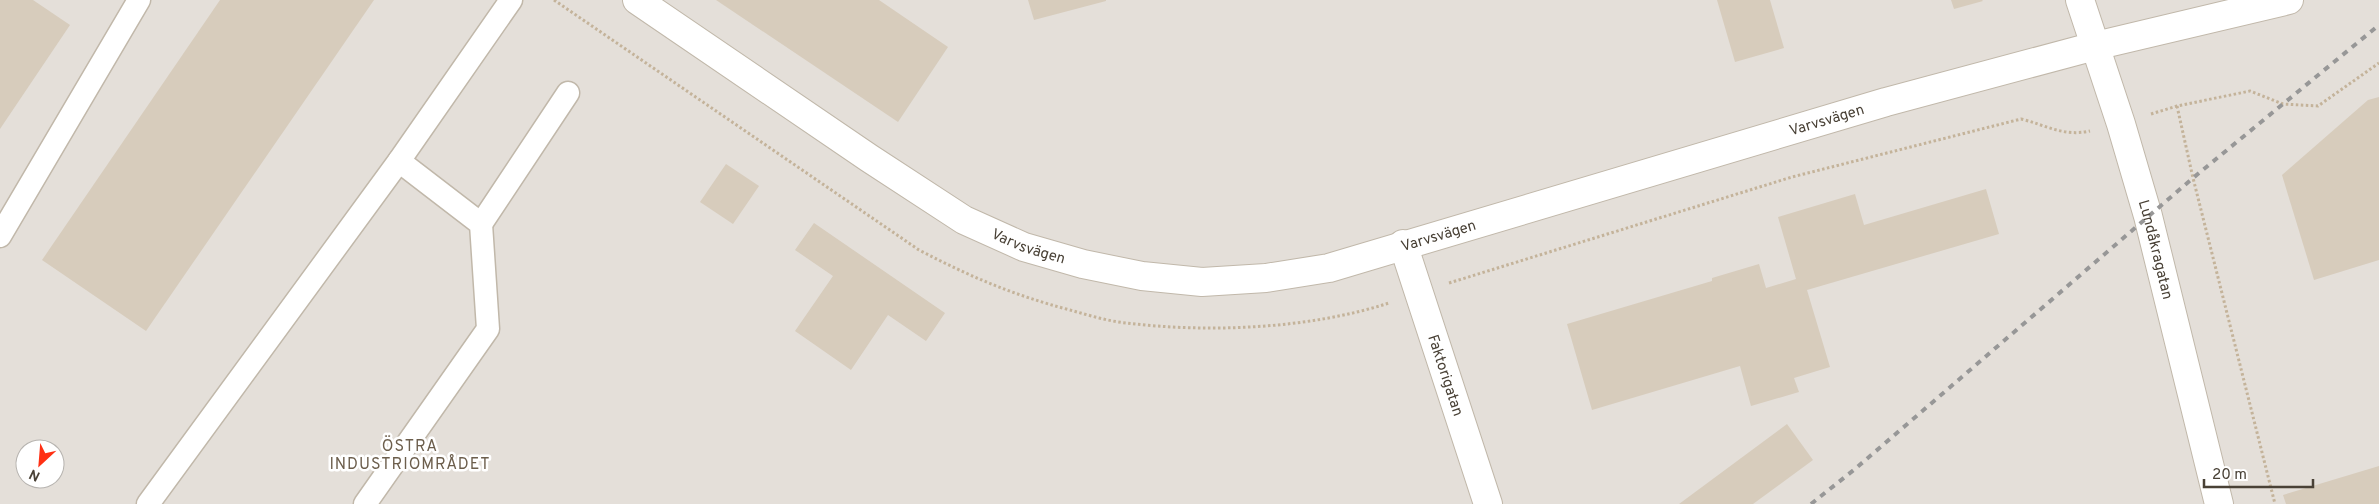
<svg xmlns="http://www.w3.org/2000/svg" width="2379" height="504" viewBox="0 0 2379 504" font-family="Overpass,sans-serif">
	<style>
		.industrial { fill: #e4dfd9; fill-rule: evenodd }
		.building { fill: #d7ccbc }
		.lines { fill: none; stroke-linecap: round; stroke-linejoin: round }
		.service-casing { stroke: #c1b8aa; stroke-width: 25 }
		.minor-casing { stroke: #c1b8aa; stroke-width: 30 }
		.path { stroke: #c4b39a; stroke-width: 3; stroke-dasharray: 2.5 2.5; stroke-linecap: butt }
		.service { stroke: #fff; stroke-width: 22 }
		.minor { stroke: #fff; stroke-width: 28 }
		.rail { stroke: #979797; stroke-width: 4; stroke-dasharray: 6 6; stroke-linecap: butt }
		.labels { text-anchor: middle; stroke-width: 5; stroke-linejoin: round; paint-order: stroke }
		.street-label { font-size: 15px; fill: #494136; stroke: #fff }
		.neighbourhood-label { font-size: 16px; letter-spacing: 1px; fill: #6c5e4c; stroke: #fff }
	</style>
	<rect width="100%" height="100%" fill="#f5f0e8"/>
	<path class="industrial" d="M 0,0 L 2379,0 L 2379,504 L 0,504 ZM 25,449 L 55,449 L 55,479 L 25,479 Z"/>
	<g class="building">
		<path d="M 0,0 L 33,0 L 70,25 L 0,129 Z"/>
		<path d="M 220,0 L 374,0 L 146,331 L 42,260 Z"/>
		<path d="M 716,0 L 879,0 L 948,47 L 898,122 Z"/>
		<path d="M 1028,0 L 1106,0 L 1106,1 L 1034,20 Z"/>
		<path d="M 1717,0 L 1770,0 L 1784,48 L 1735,62 Z"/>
		<path d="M 1951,0 L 1982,0 L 1983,1 L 1954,9 Z"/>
		<path d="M 2379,97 L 2379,260 L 2314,280 L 2282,175 L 2368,100 Z"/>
		<path d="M 726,164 L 759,186 L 733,224 L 700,202 Z"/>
		<path d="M 1986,189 L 1999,234 L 1807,290 L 1830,367 L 1794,378 L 1799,392 L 1751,406 L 1740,366 L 1592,410 L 1567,324 L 1712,281 L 1712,278 L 1759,264 L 1766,288 L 1796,279 L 1778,217 L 1855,194 L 1864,225 Z"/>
		<path d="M 814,223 L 945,313 L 926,341 L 888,315 L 851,370 L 795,331 L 833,276 L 795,250 Z"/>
		<path d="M 1787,424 L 1813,460 L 1753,504 L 1679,504 Z"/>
		<path d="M 2379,466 L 2379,504 L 2286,504 L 2283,495 Z"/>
	</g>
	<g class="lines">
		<defs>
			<g id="service">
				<path d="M 481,224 L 568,93"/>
				<path d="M 0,236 L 139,0"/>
				<path d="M 148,504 L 399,161 L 511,0"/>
				<path d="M 365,504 L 488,329 L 481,224 L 399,161"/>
			</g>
			<g id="minor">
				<path id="s1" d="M 637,0 L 869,158 L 964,220 L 1024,247 L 1083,264 L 1142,276 L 1202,282 L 1266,278 L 1329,268 L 1886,102 L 2095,46 L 2289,0"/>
				<path id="s2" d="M 2080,0 L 2121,124 L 2148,216 L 2219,504"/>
				<path id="s3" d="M 1403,244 L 1488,504"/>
			</g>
		</defs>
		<use href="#service" class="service-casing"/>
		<use href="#minor" class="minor-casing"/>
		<g class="path">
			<path d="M 554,0 L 919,250 C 971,277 1013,295 1070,310 C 1088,315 1107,321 1126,323 C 1208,333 1309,329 1389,303"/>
			<path d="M 2177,106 L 2193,178 L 2275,504"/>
			<path d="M 2151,114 L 2177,106 L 2250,91 L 2283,104 L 2318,106 L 2379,63"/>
			<path d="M 1449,283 L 1792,177 L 2021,119 C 2046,125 2063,137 2090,131"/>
		</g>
		<use href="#service" class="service"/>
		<use href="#minor" class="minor"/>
		<path class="rail" d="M 1811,504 L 1855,469 L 2193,178 L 2379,25"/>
	</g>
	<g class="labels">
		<g class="street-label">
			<text dy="5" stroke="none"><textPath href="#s1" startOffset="1289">Varvsvägen</textPath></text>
			<text dy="5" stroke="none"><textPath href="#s1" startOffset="884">Varvsvägen</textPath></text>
			<text dy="5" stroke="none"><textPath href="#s1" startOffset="464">Varvsvägen</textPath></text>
			<text dy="5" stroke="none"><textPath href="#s2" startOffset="261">Lundåkragatan</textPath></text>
			<text dy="5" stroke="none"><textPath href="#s3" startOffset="138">Faktorigatan</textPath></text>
		</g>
		<g class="neighbourhood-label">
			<text x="410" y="451">ÖSTRA<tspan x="410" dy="18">INDUSTRIOMRÅDET</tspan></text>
		</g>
	</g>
	<g transform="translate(40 464) rotate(206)"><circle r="24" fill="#ffffff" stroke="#b6b3af"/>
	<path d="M0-4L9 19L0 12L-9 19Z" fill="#ff3014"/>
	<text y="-8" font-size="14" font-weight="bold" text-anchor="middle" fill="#494136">N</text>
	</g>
	<path d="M2204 479v8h109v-8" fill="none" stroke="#494136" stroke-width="2.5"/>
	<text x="2212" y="479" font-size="15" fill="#494136" stroke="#ffffff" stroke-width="4" paint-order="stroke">20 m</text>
</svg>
